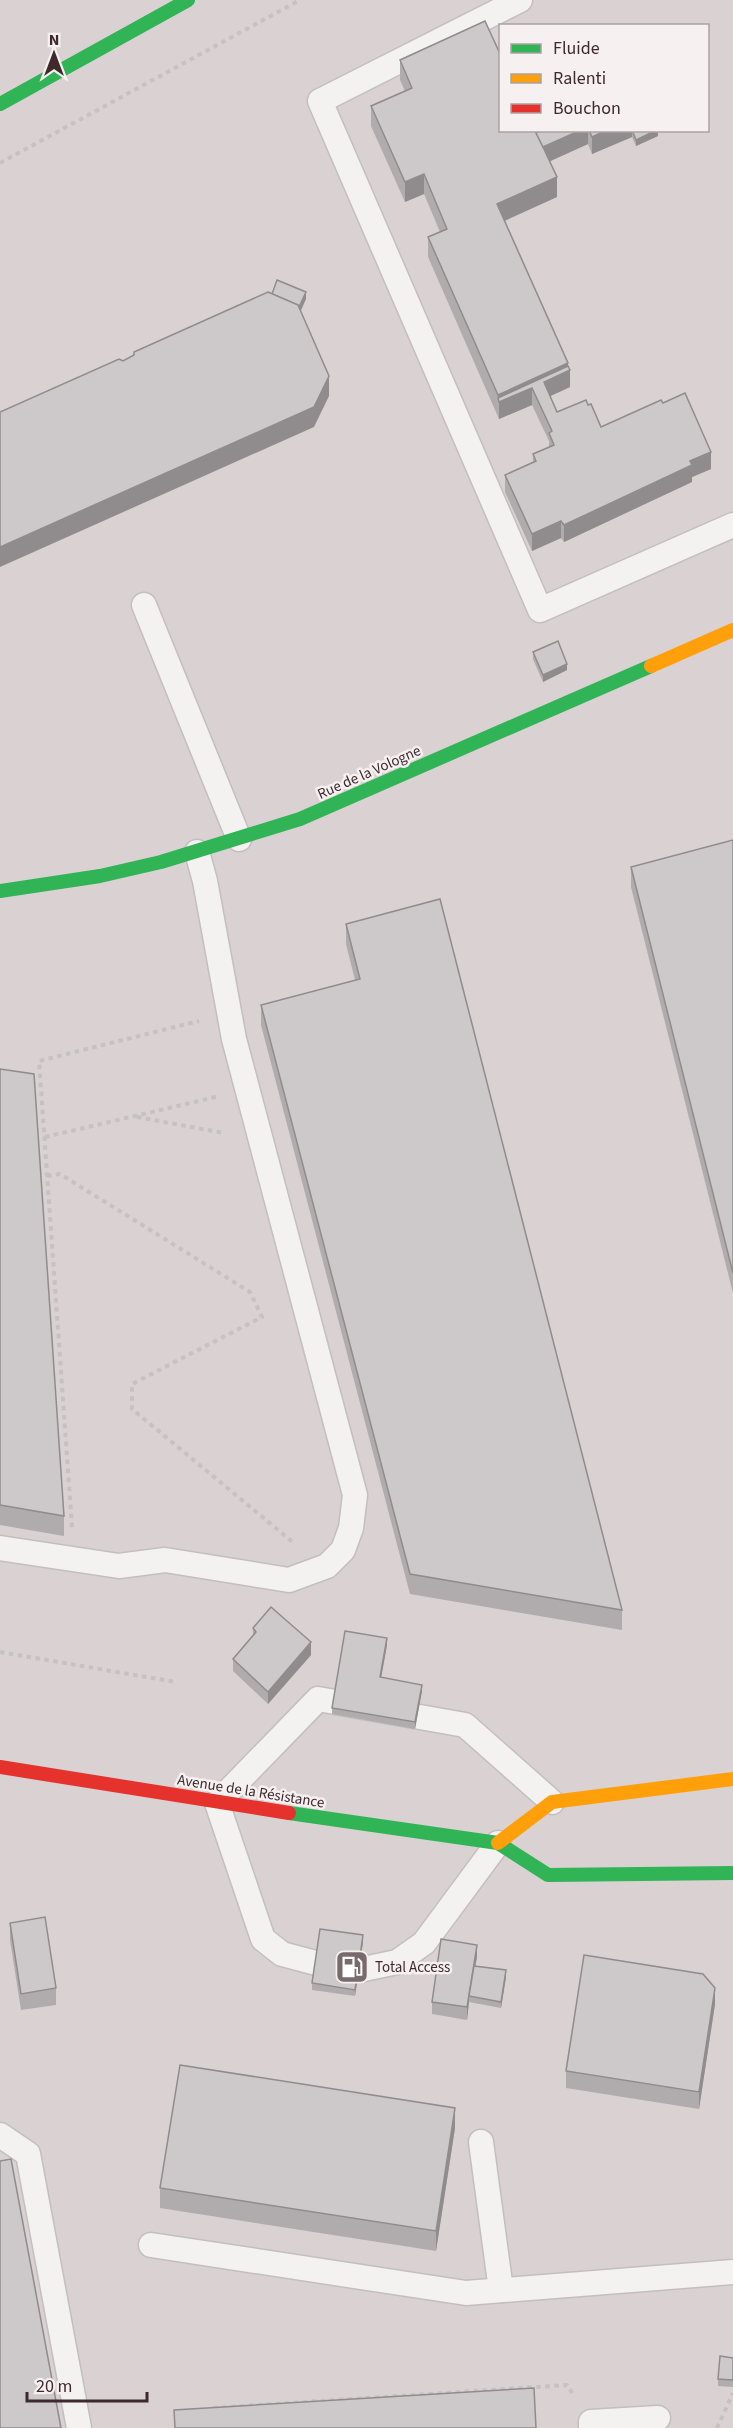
<svg xmlns="http://www.w3.org/2000/svg" width="733" height="2428" viewBox="0 0 733 2428" font-family="'Source Sans 3',sans-serif">
	<style>
		.built { fill: #d9d1d2; fill-rule: evenodd }
		.lines { fill: none; stroke-linecap: round; stroke-linejoin: round }
		.lane-casing { stroke: #c3bfc0; stroke-width: 27 }
		.path { stroke: #c6c1c2; stroke-width: 4; stroke-dasharray: 4.5 4.5; stroke-linecap: butt }
		.lane { stroke: #f4f1f1; stroke-width: 24 }
		.fast { stroke: #30b455; stroke-width: 14 }
		.slow { stroke: #ff9f0a; stroke-width: 14 }
		.jam { stroke: #e5322d; stroke-width: 14 }
		.wall { fill: #b0acad }
		.shaded-wall { fill: #908c8d }
		.building { fill: #cdc8c9; stroke: #908c8d; stroke-width: 1.5 }
		.labels { text-anchor: middle; stroke-width: 5; stroke-linejoin: round; paint-order: stroke }
		.street-label { font-size: 15px; fill: #3e2a2d; stroke: #f6f0f1 }
		.poi-label { font-size: 15px; fill: #3e2a2d; stroke: #f6f0f1; text-anchor: start }
	</style>
	<rect width="100%" height="100%" fill="#e6e2e3"/>
	<path class="built" d="M 0,0 L 733,0 L 733,2428 L 0,2428 ZM 500,26 L 708,26 L 708,130 L 500,130 Z"/>
	<g class="lines">
		<defs>
			<g id="lane">
				<path d="M 520,0 L 320,101 L 540,610 L 733,525"/>
				<path d="M 144,605 L 239,839"/>
				<path d="M 0,1548 L 119,1566 L 165,1560 L 289,1580 L 327,1566 L 343,1550 L 351,1528 L 355,1495 L 234,1039 L 205,881 L 197,852"/>
				<path d="M 316,1963 L 282,1954 L 263,1939 L 217,1803 L 318,1699 L 465,1725 L 552,1802"/>
				<path d="M 359,1970 L 397,1962 L 424,1943 L 498,1843"/>
				<path d="M 0,2135 L 28,2154 L 79,2428"/>
				<path d="M 481,2142 L 501,2290"/>
				<path d="M 151,2245 L 466,2293 L 733,2272"/>
				<path d="M 591,2428 L 591,2422 L 658,2418"/>
			</g>
		</defs>
		<use href="#lane" class="lane-casing"/>
		<g class="path">
			<path d="M 0,163 L 300,0"/>
			<path d="M 137,1117 L 224,1133"/>
			<path d="M 45,1137 L 216,1097"/>
			<path d="M 47,1176 L 60,1174 L 250,1292 L 262,1317 L 132,1384 L 132,1409 L 295,1544"/>
			<path d="M 72,1527 L 39,1061 L 199,1021"/>
			<path d="M 0,1652 L 176,1682"/>
			<path d="M 213,2408 L 567,2385 L 574,2396"/>
			<path d="M 717,2428 L 733,2393"/>
		</g>
		<use href="#lane" class="lane"/>
		<g class="fast">
			<path d="M 0,104 L 188,0"/>
			<path d="M 0,891 L 100,876 L 161,862 L 300,819 L 651,666"/>
			<path d="M 289,1813 L 498,1843 L 548,1875 L 733,1873"/>
		</g>
		<g class="slow">
			<path d="M 651,666 L 733,630"/>
			<path d="M 498,1843 L 552,1802 L 733,1779"/>
		</g>
		<path class="jam" d="M 0,1767 L 289,1813"/>
	</g>
	<g class="wall">
		<path d="M 400,60 L 536,133 L 541,130 L 658,130 L 658,136 L 636,146 L 632,137 L 592,154 L 588,144 L 549,161 L 557,197 L 505,221 L 568,366 L 570,387 L 550,396 L 557,412 L 588,405 L 601,427 L 663,403 L 711,469 L 692,477 L 692,482 L 564,542 L 561,538 L 532,551 L 505,492 L 505,475 L 533,463 L 533,454 L 549,447 L 549,441 L 532,405 L 499,419 L 428,257 L 428,237 L 440,232 L 424,194 L 405,202 L 371,126 L 371,106 L 405,91 L 400,80 Z"/>
		<path d="M 533,652 L 567,670 L 543,682 L 533,659 Z"/>
		<path d="M 733,840 L 733,1293 L 631,887 L 631,867 Z"/>
		<path d="M 346,924 L 622,1610 L 622,1630 L 410,1594 L 261,1025 L 261,1005 L 355,980 L 346,944 Z"/>
		<path d="M 0,1069 L 64,1516 L 64,1536 L 0,1525 Z"/>
		<path d="M 253,1628 L 311,1655 L 268,1704 L 233,1671 L 233,1659 L 253,1636 Z"/>
		<path d="M 387,1645 L 381,1678 L 422,1691 L 415,1729 L 332,1714 L 332,1708 Z"/>
		<path d="M 10,1923 L 56,1988 L 56,2005 L 21,2010 L 10,1940 Z"/>
		<path d="M 363,1942 L 355,1996 L 312,1990 L 312,1983 Z"/>
		<path d="M 477,1957 L 475,1966 L 506,1977 L 501,2008 L 469,2002 L 467,2020 L 432,2014 L 432,2002 Z"/>
		<path d="M 715,2004 L 699,2109 L 566,2088 L 566,2071 Z"/>
		<path d="M 455,2128 L 436,2251 L 160,2208 L 160,2188 Z"/>
		<path d="M 733,2358 L 733,2387 L 718,2386 L 718,2379 Z"/>
	</g>
	<g class="shaded-wall">
		<path d="M 581,130 L 588,130 L 588,144 L 542,165 L 542,148 Z"/>
		<path d="M 607,130 L 647,130 L 632,131 L 632,137 L 592,154 L 592,137 Z"/>
		<path d="M 657,130 L 658,130 L 658,136 L 636,146 L 636,140 Z"/>
		<path d="M 424,174 L 424,194 L 405,202 L 405,182 Z"/>
		<path d="M 557,177 L 557,197 L 497,224 L 497,204 Z"/>
		<path d="M 306,292 L 306,299 L 295,324 L 295,317 Z"/>
		<path d="M 568,363 L 568,371 L 570,370 L 570,387 L 544,399 L 532,388 L 532,405 L 499,419 L 499,402 L 498,398 L 498,415 L 498,395 Z"/>
		<path d="M 329,376 L 329,396 L 314,427 L 0,567 L 0,547 Z"/>
		<path d="M 711,452 L 711,469 L 692,477 L 692,482 L 564,542 L 564,525 L 690,461 Z"/>
		<path d="M 561,521 L 561,538 L 532,551 L 532,534 Z"/>
		<path d="M 567,664 L 567,670 L 543,682 L 543,675 Z"/>
		<path d="M 387,1638 L 387,1645 L 380,1684 L 380,1677 Z"/>
		<path d="M 311,1642 L 311,1655 L 268,1704 L 268,1692 Z"/>
		<path d="M 422,1685 L 422,1691 L 415,1729 L 415,1722 Z"/>
		<path d="M 363,1935 L 363,1942 L 355,1996 L 355,1990 Z"/>
		<path d="M 477,1945 L 477,1957 L 470,1996 L 469,1996 L 469,2002 L 467,2020 L 467,2007 Z"/>
		<path d="M 506,1970 L 506,1977 L 501,2008 L 501,2002 Z"/>
		<path d="M 715,1988 L 715,2004 L 699,2109 L 699,2092 Z"/>
		<path d="M 455,2108 L 455,2128 L 436,2251 L 436,2231 Z"/>
	</g>
	<g class="building">
		<path d="M 485,21 L 501,56 L 501,130 L 535,130 L 557,177 L 497,204 L 568,363 L 498,395 L 428,237 L 447,229 L 424,174 L 405,182 L 371,106 L 412,88 L 400,60 Z"/>
		<path d="M 541,130 L 581,130 L 543,147 L 536,133 Z"/>
		<path d="M 589,130 L 607,130 L 592,137 Z"/>
		<path d="M 632,130 L 657,130 L 636,140 Z"/>
		<path d="M 277,280 L 306,292 L 299,307 L 298,305 L 272,294 Z"/>
		<path d="M 268,292 L 298,305 L 329,376 L 314,407 L 0,547 L 0,412 L 119,359 L 123,361 L 134,355 L 134,352 Z"/>
		<path d="M 568,366 L 570,370 L 544,382 L 557,412 L 586,400 L 588,405 L 591,404 L 601,427 L 661,400 L 663,403 L 685,393 L 711,452 L 690,461 L 692,465 L 564,525 L 561,521 L 532,534 L 505,475 L 536,461 L 533,454 L 554,445 L 549,433 L 552,431 L 532,388 L 499,402 L 498,398 Z"/>
		<path d="M 558,641 L 567,664 L 543,675 L 533,652 Z"/>
		<path d="M 733,840 L 733,1273 L 631,867 Z"/>
		<path d="M 440,899 L 622,1610 L 410,1574 L 261,1005 L 360,979 L 346,924 Z"/>
		<path d="M 0,1069 L 34,1074 L 64,1516 L 0,1505 Z"/>
		<path d="M 271,1607 L 311,1642 L 268,1692 L 233,1659 L 256,1632 L 253,1628 Z"/>
		<path d="M 345,1631 L 387,1638 L 380,1677 L 422,1685 L 415,1722 L 332,1708 Z"/>
		<path d="M 45,1917 L 56,1988 L 21,1994 L 10,1923 Z"/>
		<path d="M 320,1929 L 363,1935 L 355,1990 L 312,1983 Z"/>
		<path d="M 441,1939 L 477,1945 L 467,2007 L 432,2002 Z"/>
		<path d="M 584,1955 L 703,1974 L 715,1988 L 699,2092 L 566,2071 Z"/>
		<path d="M 474,1966 L 506,1970 L 501,2002 L 469,1996 Z"/>
		<path d="M 180,2065 L 455,2108 L 436,2231 L 160,2188 Z"/>
		<path d="M 11,2159 L 61,2428 L 0,2428 L 0,2161 Z"/>
		<path d="M 720,2356 L 733,2358 L 733,2380 L 718,2379 Z"/>
		<path d="M 534,2388 L 536,2428 L 175,2428 L 174,2410 Z"/>
	</g>
	<defs>
		<symbol id="fuel-square" viewBox="-11 -11 22 22"><rect x="-9" y="-9" width="18" height="18" rx="4" fill="#796a6d" stroke="#f6f0f1"/><path d="M-5.5-6h7V0h2V4h1.3V-2.5L3-4.5l.8-.8L6-3V5H2.5V1h-1V6h-7ZM-4.2-4.7v3.2H.2V-4.7Z" fill="#fff"/></symbol>
	</defs>
	<g fill-rule="evenodd">
		<use href="#fuel-square" x="333" y="1948" width="38" height="38"/>
	</g>
	<g class="labels">
		<g class="street-label">
			<text transform="translate(369 772) rotate(-24)" y="5">Rue de la Vologne</text>
			<text transform="translate(251 1791) rotate(9)" y="5">Avenue de la Résistance</text>
		</g>
		<g class="poi-label">
			<text x="375" y="1972">Total Access</text>
		</g>
	</g>
	<rect x="499" y="24" width="210" height="108" fill="#f6f0f1" stroke="#aca1a3" stroke-width="1.5"/>
	<rect x="511" y="44" width="30" height="9" fill="#30b455" stroke="#aca1a3" stroke-width="1.5"/>
	<text x="553" y="54" font-size="18" fill="#3e2a2d">Fluide</text>
	<rect x="511" y="74" width="30" height="9" fill="#ff9f0a" stroke="#aca1a3" stroke-width="1.5"/>
	<text x="553" y="84" font-size="18" fill="#3e2a2d">Ralenti</text>
	<rect x="511" y="104" width="30" height="9" fill="#e5322d" stroke="#aca1a3" stroke-width="1.5"/>
	<text x="553" y="114" font-size="18" fill="#3e2a2d">Bouchon</text>
	<g transform="translate(54 54)" stroke="#f6f0f1" stroke-width="4.5" paint-order="stroke">
	<path d="M0-4.5L10 22L0 15L-10 22Z" fill="#3e2a2d"/>
	<text y="-9" font-size="16" font-weight="bold" text-anchor="middle" fill="#3e2a2d">N</text>
	</g>
	<path d="M27 2392v9h120v-9" fill="none" stroke="#3e2a2d" stroke-width="3"/>
	<text x="36" y="2392" font-size="18" fill="#3e2a2d" stroke="#f6f0f1" stroke-width="4.5" paint-order="stroke">20 m</text>
</svg>
